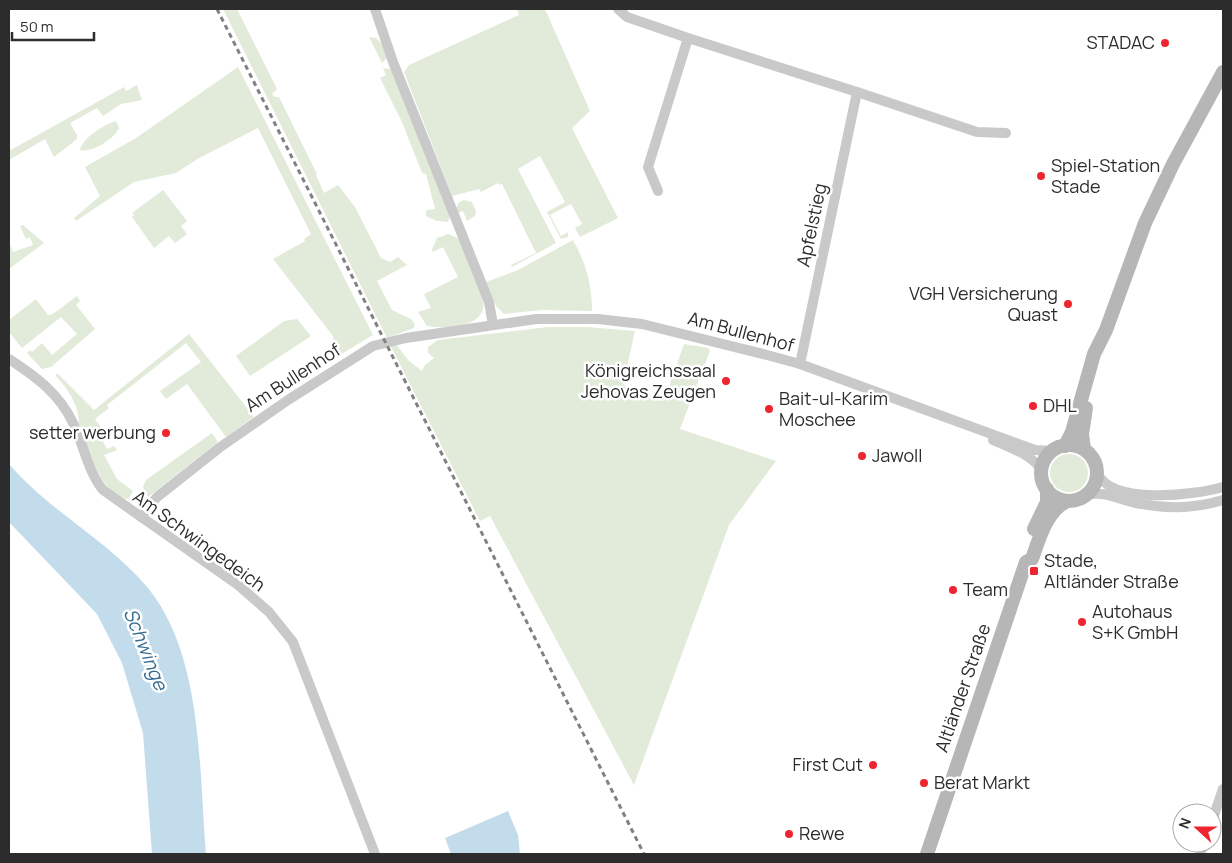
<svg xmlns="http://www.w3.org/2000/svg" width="1232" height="863" viewBox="0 0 1232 863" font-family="Manrope,sans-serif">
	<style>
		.green { fill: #e2ebd9 }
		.water { fill: #c3dcec }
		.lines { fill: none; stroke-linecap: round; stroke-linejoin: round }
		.minor { stroke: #c9c9c9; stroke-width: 10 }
		.secondary { stroke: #b6b6b6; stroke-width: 14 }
		.rail { stroke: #818181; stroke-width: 3; stroke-dasharray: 5 4; stroke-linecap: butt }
		.poi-dot { fill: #ee242e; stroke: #fff; stroke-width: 2 }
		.labels { text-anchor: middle; stroke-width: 5; stroke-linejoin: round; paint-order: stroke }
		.poi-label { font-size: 18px; fill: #2c2c2c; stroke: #fff; text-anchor: start }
		.street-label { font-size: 18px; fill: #2c2c2c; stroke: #fff }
		.water-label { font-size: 19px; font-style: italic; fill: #376d92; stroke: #fff }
	</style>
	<rect width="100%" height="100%" fill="#fff"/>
	<g class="green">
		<path d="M 223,9 L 237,9 L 277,89 L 272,94 L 275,97 L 279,97 L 317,174 L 316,175 L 324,193 L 338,185 L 355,207 L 381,258 L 390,262 L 398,257 L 407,265 L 377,281 L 392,310 L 411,319 L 415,324 L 414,328 L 387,338 Z"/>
		<path d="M 517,9 L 545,9 L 590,111 L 572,128 L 618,218 L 580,237 L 575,228 L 582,224 L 571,204 L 550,215 L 561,236 L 568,232 L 568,237 L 561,239 L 547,212 L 565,202 L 540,156 L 518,169 L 556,243 L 512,267 L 511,265 L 536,253 L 502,184 L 499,185 L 498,183 L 481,192 L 479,189 L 452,196 L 404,72 L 409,65 L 519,15 Z"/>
		<path d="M 369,37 L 376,38 L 382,44 L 387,58 L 382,63 Z"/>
		<path d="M 238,67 L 373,335 L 340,355 L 335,350 L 333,336 L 273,259 L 305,241 L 304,239 L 311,234 L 258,128 L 199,158 L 176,173 L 134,182 L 76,221 L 74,218 L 100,196 L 85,167 L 136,138 Z"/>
		<path d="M 383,68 L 391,69 L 450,216 L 448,222 L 437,221 L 426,216 L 426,210 L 435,209 L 426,174 L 422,173 L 402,122 L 380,78 L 386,75 Z"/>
		<path d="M 137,85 L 142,100 L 121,104 L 103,116 L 97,108 L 70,123 L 77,135 L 77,139 L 54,157 L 45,139 L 9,160 L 9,151 L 124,87 L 126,91 Z"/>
		<path d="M 116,121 L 119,128 C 115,138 93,153 80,150 C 82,138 105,124 116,121 Z"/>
		<path d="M 163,190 L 187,221 L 181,226 L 187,234 L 175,243 L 169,236 L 154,248 L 132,217 L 134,215 L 132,213 Z"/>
		<path d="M 464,200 L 472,202 L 476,211 L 475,216 L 467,221 L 463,211 L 458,213 L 456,208 L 459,202 Z"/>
		<path d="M 23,225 L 44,243 L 9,269 L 9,242 L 13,252 L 33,245 L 30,237 L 26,239 L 20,226 Z"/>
		<path d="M 448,234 L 458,238 L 460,242 L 483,299 C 489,328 445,329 427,326 L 418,312 L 431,308 L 424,294 L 458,277 L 443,247 L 433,252 L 432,249 L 437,238 Z"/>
		<path d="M 573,240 C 586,263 592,285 592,311 L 542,310 L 504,314 L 496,306 L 486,282 L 518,270 Z"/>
		<path d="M 77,296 L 80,301 L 76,305 L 95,329 L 51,367 L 42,369 L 27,353 L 30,350 L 32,352 L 42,343 L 52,355 L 77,334 L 61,317 L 22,348 L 9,332 L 9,320 L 36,299 L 48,315 L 53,314 Z"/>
		<path d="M 297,319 L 311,336 L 250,376 L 236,356 L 284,321 Z"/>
		<path d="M 548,327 L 587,327 L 635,331 L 623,385 L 664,401 L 684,344 L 708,348 L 710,351 L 680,429 L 776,461 L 729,525 L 634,785 L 490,516 L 480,521 L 390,345 L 396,344 L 408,360 L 422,371 L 425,365 L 434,358 L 428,353 L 428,347 L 438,340 Z"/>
		<path d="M 189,334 L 254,417 L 226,437 L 187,384 L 166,399 L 160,391 L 201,362 L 186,343 L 107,405 L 109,408 L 95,419 L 108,437 L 102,440 L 107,449 L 114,446 L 117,450 L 104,455 L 117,479 L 133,491 L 129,499 C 102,499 86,444 79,423 C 78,403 69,391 56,376 L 57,373 L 94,410 Z"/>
		<path d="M 212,433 L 218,442 L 148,497 L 143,487 L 146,480 Z"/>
		<circle cx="1069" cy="473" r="19"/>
	</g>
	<g class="water">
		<path d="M 9,464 C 49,511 109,541 148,588 C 203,655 199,771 206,854 L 152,854 L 143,733 L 122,663 L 97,614 L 9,522 Z"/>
		<path d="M 508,811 L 518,835 L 520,854 L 451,854 L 445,838 Z"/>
	</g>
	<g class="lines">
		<g class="minor">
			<path d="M 375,9 L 393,62 L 489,302 L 493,325"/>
			<path d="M 618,9 L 627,17 L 688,38 L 857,92 L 800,364"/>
			<path d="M 857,92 L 977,132 L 1006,133"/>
			<path d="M 658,191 L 648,167 L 688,38"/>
			<path d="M 9,359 C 35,376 59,393 73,423 C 84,445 87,470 103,490 L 238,585 L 269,612 L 293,642 L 375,854"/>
			<path d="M 993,440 C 1008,447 1035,455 1042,472"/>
			<path d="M 1097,472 C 1110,506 1196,495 1223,487"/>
			<path d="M 1087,495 C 1103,490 1120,500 1136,503 C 1165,509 1194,509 1223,500"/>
			<path d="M 141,517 L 157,497 L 219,448 L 288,400 L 373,346 L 406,338 L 536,319 L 598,319 L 642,324 L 767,355 L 800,364 L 1035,450 L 1052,451"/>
			<path d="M 1212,821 L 1223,789"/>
			<path d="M 1200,854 L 1204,843"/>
		</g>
		<g class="secondary">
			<circle cx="1069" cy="473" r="28"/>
			<path d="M 1065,446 L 1072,432 L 1094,354 L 1106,330 L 1145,223 L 1173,164 L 1223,72"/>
			<path d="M 1084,449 L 1082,434 L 1086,408"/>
			<path d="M 1034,529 L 1047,502 L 1047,489"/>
			<path d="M 927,854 L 1026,562 L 1032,559 C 1039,539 1047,509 1068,501"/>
		</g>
		<path class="rail" d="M 217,9 L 644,854"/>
	</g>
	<g class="poi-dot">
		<circle cx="1165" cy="43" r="5"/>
		<circle cx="1041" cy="176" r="5"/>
		<circle cx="1068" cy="304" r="5"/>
		<circle cx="726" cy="381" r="5"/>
		<circle cx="1033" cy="406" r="5"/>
		<circle cx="769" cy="409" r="5"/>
		<circle cx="166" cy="433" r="5"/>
		<circle cx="862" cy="456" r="5"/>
		<rect x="1029" y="566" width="10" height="10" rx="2.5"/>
		<circle cx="953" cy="590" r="5"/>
		<circle cx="1082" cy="622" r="5"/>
		<circle cx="873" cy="765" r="5"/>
		<circle cx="924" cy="783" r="5"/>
		<circle cx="789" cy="834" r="5"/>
	</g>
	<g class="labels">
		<g class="poi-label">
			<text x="1155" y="49" text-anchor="end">STADAC</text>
			<text x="1051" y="172">Spiel-Station<tspan x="1051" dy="21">Stade</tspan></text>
			<text x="1058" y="300" text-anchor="end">VGH Versicherung<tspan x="1058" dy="21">Quast</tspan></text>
			<text x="716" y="377" text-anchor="end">Königreichssaal<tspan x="716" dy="21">Jehovas Zeugen</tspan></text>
			<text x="779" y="405">Bait-ul-Karim<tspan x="779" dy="21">Moschee</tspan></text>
			<text x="1043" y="412">DHL</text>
			<text x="156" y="439" text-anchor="end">setter werbung</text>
			<text x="872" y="462">Jawoll</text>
			<text x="1044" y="567">Stade,<tspan x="1044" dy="21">Altländer Straße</tspan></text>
			<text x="963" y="596">Team</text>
			<text x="1092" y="618">Autohaus<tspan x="1092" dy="21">S+K GmbH</tspan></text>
			<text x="863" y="771" text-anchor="end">First Cut</text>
			<text x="934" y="789">Berat Markt</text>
			<text x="799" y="840">Rewe</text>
		</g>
		<g class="street-label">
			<text transform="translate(812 225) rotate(-78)" y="6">Apfelstieg</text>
			<text transform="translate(741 332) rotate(15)" y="6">Am Bullenhof</text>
			<text transform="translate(293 378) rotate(-33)" y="6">Am Bullenhof</text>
			<text transform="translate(199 541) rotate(36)" y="6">Am Schwingedeich</text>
			<text transform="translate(963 688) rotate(-71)" y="6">Altländer Straße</text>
		</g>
		<g class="water-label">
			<text transform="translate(146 649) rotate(68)" y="7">Schwinge</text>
		</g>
	</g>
	<rect width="1232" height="863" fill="none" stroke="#2c2c2c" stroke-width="20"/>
	<g transform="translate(1197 828) rotate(291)"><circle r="24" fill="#ffffff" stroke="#ababab"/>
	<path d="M0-4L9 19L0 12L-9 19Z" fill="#ee242e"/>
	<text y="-8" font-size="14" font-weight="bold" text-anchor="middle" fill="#2c2c2c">N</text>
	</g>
	<path d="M12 32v8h82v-8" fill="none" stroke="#2c2c2c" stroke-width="2.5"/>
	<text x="20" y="32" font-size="15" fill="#2c2c2c" stroke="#ffffff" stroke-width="4" paint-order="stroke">50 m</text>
</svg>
